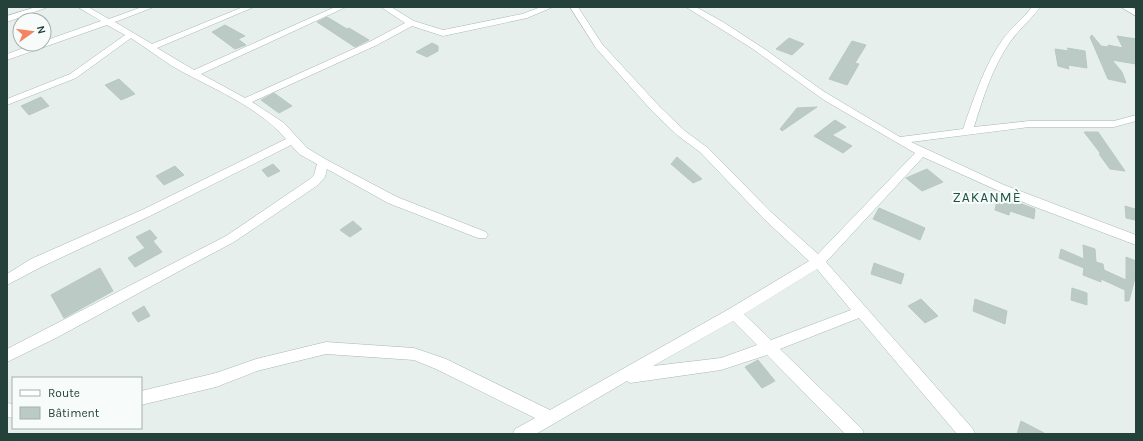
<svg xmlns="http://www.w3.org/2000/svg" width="1143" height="441" viewBox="0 0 1143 441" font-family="Karla,sans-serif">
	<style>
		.building { fill: #bbcac4; stroke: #b8c9c2 }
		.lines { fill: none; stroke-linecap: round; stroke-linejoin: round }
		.street-casing { stroke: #a8b8b2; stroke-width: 1 }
		.street { fill: #fff; fill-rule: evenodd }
		.labels { text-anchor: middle; stroke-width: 4; stroke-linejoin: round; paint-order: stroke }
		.quarter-label { font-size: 14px; letter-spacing: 1px; fill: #1f5548; stroke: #f7fbf9 }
	</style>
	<rect width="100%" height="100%" fill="#e6efeb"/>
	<g class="building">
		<path d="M 327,17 L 347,29 L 349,28 L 369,40 L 355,47 L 317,22 Z"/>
		<path d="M 225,25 L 245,36 L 238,39 L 246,45 L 235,49 L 212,32 Z"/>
		<path d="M 1092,35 L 1101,46 L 1108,47 L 1108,45 L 1123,48 L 1117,36 L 1136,39 L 1136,64 L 1112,60 L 1122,72 L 1126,83 L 1108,79 L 1090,37 Z"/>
		<path d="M 789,38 L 804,44 L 792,55 L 776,49 Z"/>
		<path d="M 852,41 L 866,45 L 855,63 L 859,64 L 847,85 L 829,79 Z"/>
		<path d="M 432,43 L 438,46 L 438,51 L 427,57 L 416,52 Z"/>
		<path d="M 1067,48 L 1085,51 L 1087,68 L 1068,65 L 1069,69 L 1058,66 L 1055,49 L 1069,51 Z"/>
		<path d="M 119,79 L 135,94 L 121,100 L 105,85 Z"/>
		<path d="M 274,93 L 292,106 L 279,113 L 261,100 Z"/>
		<path d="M 41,97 L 49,106 L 29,115 L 21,106 Z"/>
		<path d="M 817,107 L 782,131 L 780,129 L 797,108 Z"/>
		<path d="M 835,120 L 846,127 L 832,135 L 852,146 L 843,153 L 814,136 Z"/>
		<path d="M 1084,132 L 1098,132 L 1125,171 L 1110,169 L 1099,154 L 1101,154 Z"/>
		<path d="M 677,157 L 702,179 L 693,183 L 671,164 Z"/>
		<path d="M 273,164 L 280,171 L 268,177 L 262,170 Z"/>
		<path d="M 175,166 L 184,175 L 164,185 L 156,176 Z"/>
		<path d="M 927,169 L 943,182 L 922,191 L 906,178 Z"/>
		<path d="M 998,195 L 1035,209 L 1034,219 L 1010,211 L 1009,215 L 995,210 Z"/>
		<path d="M 1125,206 L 1135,209 L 1135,220 L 1126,218 Z"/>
		<path d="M 879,208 L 925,228 L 920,240 L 873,219 Z"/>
		<path d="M 353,221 L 362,229 L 350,237 L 340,230 Z"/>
		<path d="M 150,230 L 157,238 L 153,241 L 162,252 L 135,267 L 128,258 L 145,248 L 136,237 Z"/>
		<path d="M 1083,245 L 1095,249 L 1096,262 L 1103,264 L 1104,270 L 1126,280 L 1126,257 L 1136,261 L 1136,274 L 1129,301 L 1125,301 L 1125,290 L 1101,279 L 1101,282 L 1083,275 L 1084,268 L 1059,258 L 1061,249 L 1084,259 Z"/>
		<path d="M 874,263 L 904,274 L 901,284 L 871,274 Z"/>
		<path d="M 100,268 L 113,291 L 64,318 L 51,295 Z"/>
		<path d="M 1072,288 L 1087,293 L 1087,305 L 1071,300 Z"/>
		<path d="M 921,299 L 938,316 L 925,323 L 908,306 Z"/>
		<path d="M 975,299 L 1007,311 L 1005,324 L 973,311 Z"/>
		<path d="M 144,306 L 150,316 L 138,322 L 132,313 Z"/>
		<path d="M 758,360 L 775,381 L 762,388 L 745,367 Z"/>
		<path d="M 1021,421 L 1046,434 L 1017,434 Z"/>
	</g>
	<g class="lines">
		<defs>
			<g id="street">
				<path d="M 36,7 L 48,7 L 7,22 L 7,16 Z"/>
				<path d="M 78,7 L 88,7 L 109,19 L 142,7 L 154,7 L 115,22 L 152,44 L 243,7 L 254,7 L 157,48 L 194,70 L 335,7 L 346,7 L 201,74 L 245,98 L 371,41 L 405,23 L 381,7 L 391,7 L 414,21 L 443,30 L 522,14 L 541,7 L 553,7 L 527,18 L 443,36 L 412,26 L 377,45 L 252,102 L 284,123 L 307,148 L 327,160 L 397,197 L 486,232 L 488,235 L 486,238 L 478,238 L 388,203 L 327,169 L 325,177 L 318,185 L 234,242 L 183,269 L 56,338 L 7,362 L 7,349 L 226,236 L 310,179 L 314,175 L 317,164 L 299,154 L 291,145 L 152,215 L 41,267 L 7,285 L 7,274 L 31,259 L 144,209 L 286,139 C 257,105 210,88 172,66 C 158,57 145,47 131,38 L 76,78 L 7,105 L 7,99 L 70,74 L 125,35 L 107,25 L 7,60 L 7,54 L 35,44 L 44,44 L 44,41 L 101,21 Z"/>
				<path d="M 570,7 L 578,7 L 602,44 L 660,107 L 685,131 L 708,148 L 771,212 L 818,254 L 915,153 L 824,100 L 753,49 L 686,7 L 696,7 L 723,22 L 766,50 L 823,91 L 900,137 L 963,129 C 974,98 984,66 1003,39 C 1012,27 1023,19 1032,7 L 1040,7 C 1031,20 1019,29 1010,42 C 992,68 983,98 974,127 L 1029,121 L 1114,121 L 1136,115 L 1136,121 L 1114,127 L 1029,127 L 911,142 L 1004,185 L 1136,235 L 1136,245 L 1030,205 L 923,157 L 826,262 L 973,429 L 975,434 L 957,434 L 859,318 L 780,349 L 862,429 L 864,434 L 845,434 L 767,355 L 721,370 L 630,383 L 627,381 L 536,434 L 513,434 L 515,429 L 535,418 L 436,369 L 414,360 L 326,354 L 257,371 L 216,387 L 141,405 L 141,391 L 216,373 L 256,359 L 326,342 L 414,348 L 446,359 L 550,410 L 729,309 L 809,261 L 763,218 L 700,152 L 677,135 L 652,111 L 596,48 ZM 817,269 L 851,310 L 771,340 L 744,314 ZM 733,321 L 757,345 L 721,358 L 653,366 Z"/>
				<path d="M 1121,7 L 1131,7 L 1136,10 L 1136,16 Z"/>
				<path d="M 7,403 L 13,404 L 13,418 L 7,417 Z"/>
			</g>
		</defs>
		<use href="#street" class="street-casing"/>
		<use href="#street" class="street"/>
	</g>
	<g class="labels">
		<g class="quarter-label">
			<text x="987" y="202">ZAKANMÈ</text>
		</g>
	</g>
	<rect width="1143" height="441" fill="none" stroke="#24423a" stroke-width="16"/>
	<rect x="12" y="377" width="130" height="52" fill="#f7fbf9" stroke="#a3b1ad"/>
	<rect x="20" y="390" width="20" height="6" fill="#ffffff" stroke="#a3b1ad"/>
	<text x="48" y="397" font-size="12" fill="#24423a">Route</text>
	<rect x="20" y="407" width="20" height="12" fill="#bbcac4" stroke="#a3b1ad"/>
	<text x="48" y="417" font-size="12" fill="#24423a">Bâtiment</text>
	<g transform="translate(32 32) rotate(76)"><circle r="19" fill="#f7fbf9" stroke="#a3b1ad"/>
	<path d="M0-3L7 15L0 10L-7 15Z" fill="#f4845f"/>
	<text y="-6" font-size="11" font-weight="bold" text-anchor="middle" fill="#24423a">N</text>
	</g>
</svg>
